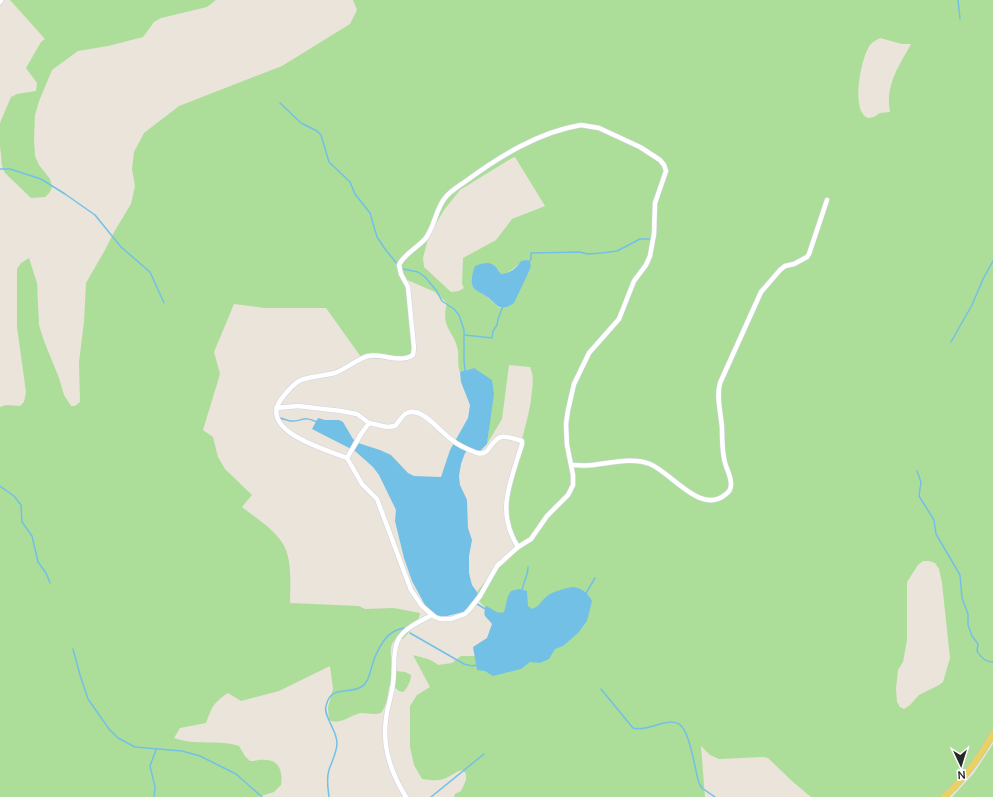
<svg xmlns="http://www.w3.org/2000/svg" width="993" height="797" viewBox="0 0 993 797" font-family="Manrope,sans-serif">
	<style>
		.green { fill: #acde9a; fill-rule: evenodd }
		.water { fill: #73c0e7 }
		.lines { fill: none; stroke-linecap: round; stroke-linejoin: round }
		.stream { stroke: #73c0e7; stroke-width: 1.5 }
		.minor-casing { stroke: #d0d2e1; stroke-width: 5.5 }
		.major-casing { stroke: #c3c3c3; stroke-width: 7 }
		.minor { stroke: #fff; stroke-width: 4.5 }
		.major { stroke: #e8d262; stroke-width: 6 }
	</style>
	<rect width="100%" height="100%" fill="#eae4db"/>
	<g class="green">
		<path d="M 10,0 L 216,0 L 207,7 L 161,18 L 154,22 L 143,37 L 108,46 L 78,51 L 52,70 L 39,101 L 35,115 L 34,138 L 35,156 L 39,165 L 50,179 L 52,187 L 50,192 L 45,197 L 31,198 L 5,173 L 2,166 L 0,145 L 0,123 L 11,97 L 17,94 L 36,91 L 37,83 L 26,68 L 41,42 L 45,39 Z"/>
		<path d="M 353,0 L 993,0 L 993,730 L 975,761 L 942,797 L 811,797 L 793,782 L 768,758 L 763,757 L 719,759 L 710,755 L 701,746 L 705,797 L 454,797 L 455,794 L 461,791 L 466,780 L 466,774 L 463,770 C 457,771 454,774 448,777 C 440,782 431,780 422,779 L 414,765 L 410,747 L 410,706 L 417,695 L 430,687 L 413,655 C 422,658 431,658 438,665 L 452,663 L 461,656 L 480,656 L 500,623 L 477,599 L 477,592 L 493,571 L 515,548 C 513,543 509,537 508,532 C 500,489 525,442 531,400 C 532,388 535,378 530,367 L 509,365 L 502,419 L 487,444 L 489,430 L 474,368 L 460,372 C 457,365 459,358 458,351 C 455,331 440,329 447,303 L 435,292 L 405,279 C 410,299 416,339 410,359 L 392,360 L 361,357 L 326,308 L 265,308 L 234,304 L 214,352 L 220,374 L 203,430 L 213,437 L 218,457 L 225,469 L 252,495 L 242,507 C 257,519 279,532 286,550 C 292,566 290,586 290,603 L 359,606 L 365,609 L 394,608 L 420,613 L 417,626 L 415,625 L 403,639 L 399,637 C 387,643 391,657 393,668 L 396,671 L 405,672 L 411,675 C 411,681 407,689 403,692 L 399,691 L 392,685 L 389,687 C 388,696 387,705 381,713 C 374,715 369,713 362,713 C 351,714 340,726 329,720 L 328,707 L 333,689 L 330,666 L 279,691 L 241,701 L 228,693 C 213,703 212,707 206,723 L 180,728 L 174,738 C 195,746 218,739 239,746 L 245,756 L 250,761 C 255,761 261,759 266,760 C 280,760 283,774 281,785 L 274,792 L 258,797 L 0,797 L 0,407 L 6,405 L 20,406 L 24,402 L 26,392 L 17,327 L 17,269 L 21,263 L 29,258 L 37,283 L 39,325 L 44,341 L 59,378 L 64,395 L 71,406 L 75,406 L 80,402 L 79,362 L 84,322 L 86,283 L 105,250 L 114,232 L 131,204 L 135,186 L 132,169 L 134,152 L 144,133 L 179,106 L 282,66 L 350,24 L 357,10 ZM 880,38 L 902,44 L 911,44 C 899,66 885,85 890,112 L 880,113 L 874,117 L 868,118 C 867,118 863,115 863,114 C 853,102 861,58 870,45 C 872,42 877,40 880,38 ZM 515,157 L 545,206 L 512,219 L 496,240 L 463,258 L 462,284 L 464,288 L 459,291 L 451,292 L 424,267 L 423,258 L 429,235 L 444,210 L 460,190 L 512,158 ZM 529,262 L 531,267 L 530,269 L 505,308 L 499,308 L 486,296 L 474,288 L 472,283 L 498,269 L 501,274 L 505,274 L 510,271 L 519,264 ZM 923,561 L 929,561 L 935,563 L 939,569 L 942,583 L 950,658 L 943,682 L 939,685 L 919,695 L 910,705 L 904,709 L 900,707 L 897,702 L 896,689 L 898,670 L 903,662 L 907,640 L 907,582 L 918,565 Z"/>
		<path d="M 993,744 L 993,797 L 952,797 L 974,773 Z"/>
	</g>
	<g class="water">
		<path d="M 527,260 L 530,262 L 531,267 L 514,303 C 498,314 498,304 486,296 C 482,293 476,291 473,287 C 470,281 473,272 475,266 C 488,261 493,261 501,274 C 509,274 517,268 521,261 Z"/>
		<path d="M 474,368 L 492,380 L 494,394 L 487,444 L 480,451 L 469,449 L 465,453 L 461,464 L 459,476 L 460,485 L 467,500 L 468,528 L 472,540 L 469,556 L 469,573 L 472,585 L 477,592 L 477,597 L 467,611 L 443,617 L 435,615 L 425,605 L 412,581 L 404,558 L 395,521 L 396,510 L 379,475 L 373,467 L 355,451 L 312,429 L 318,418 L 325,420 L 339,420 L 343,422 L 353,439 L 358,443 L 380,450 L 391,455 L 408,473 L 414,476 L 441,477 L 450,450 L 468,418 L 470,405 L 461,382 L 460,372 Z"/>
		<path d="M 572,587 C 582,588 587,592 592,601 L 587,621 L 578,633 L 563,646 L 555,649 L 549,659 L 540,663 L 530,662 L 521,669 L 493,676 L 485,671 L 477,670 L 473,647 L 487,638 L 492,624 C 486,615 482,618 486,606 C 492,608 497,615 504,612 L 508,596 L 511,591 L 519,589 L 527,591 L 528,606 L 532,609 C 539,607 541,601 547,596 C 554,591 563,589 572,587 Z"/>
	</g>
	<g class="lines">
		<g class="stream">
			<path d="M 958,0 L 960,19"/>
			<path d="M 280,103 L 301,123 L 317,131 L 321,135 L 329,162 L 350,182 L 355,194 L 370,213 L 377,237 L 385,249 L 398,265"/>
			<path d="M 0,169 L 10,169 L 41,179 L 65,194 L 95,215 L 121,247 L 150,272 L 164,303"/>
			<path d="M 528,263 L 531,259 L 531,253 L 579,252 L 588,254 L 601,253 L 617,251 L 640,239 L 650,239"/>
			<path d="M 403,269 L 418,272 L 425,277 L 436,290 L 442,301 L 454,309 L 459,315 L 464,330 L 464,360 L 465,371"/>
			<path d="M 465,335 L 492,338 L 493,331 L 497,325 L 498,319 L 503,306"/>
			<path d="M 951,342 L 972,305 L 983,279 L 993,261"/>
			<path d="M 280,418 C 283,419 287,420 290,421 C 302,422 303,415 317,422"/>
			<path d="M 917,471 L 921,482 L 919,496 L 934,520 L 936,534 L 960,575 L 962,598 L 968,614 L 968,625 L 972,636 L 978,644 L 977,651 C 981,658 986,662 993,662"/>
			<path d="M 0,486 L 14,496 L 21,505 L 22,522 L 32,536 L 38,562 L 46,573 L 50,583"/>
			<path d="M 522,591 C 523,582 528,576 528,567"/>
			<path d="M 585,595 L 595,578"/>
			<path d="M 477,604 L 487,610"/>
			<path d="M 410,633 L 464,664 L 472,666 L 477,665"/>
			<path d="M 73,649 L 80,675 L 88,699 L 109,729 L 118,738 L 135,747 L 182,751 L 200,756 L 236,774 L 262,797"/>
			<path d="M 601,689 L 633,728 C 642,731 655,725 664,723 C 669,722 675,721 679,724 C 690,730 695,771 699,783 L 702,788 L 715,797"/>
			<path d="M 154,797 L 155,787 L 150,766 L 156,750"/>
			<path d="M 329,797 C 328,788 326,779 329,770 C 332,761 337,752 337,743 C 337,730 323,716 326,706 C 331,684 348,695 361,687 C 368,683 370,673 372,666 C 375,654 383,638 393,632 C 396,630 400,629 404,628"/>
			<path d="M 431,797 L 484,754"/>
		</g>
		<defs>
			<g id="minor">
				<path d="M 0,2 L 1,0"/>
				<path d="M 581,125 L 599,128 L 640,147 L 660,160 L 664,165 L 666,171 L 655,203 L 654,234 L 650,256 L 646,265 L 634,281 L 619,319 L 589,353 L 574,384 L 568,410 L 566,424 L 567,445 L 573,475 L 573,485 L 568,495 L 547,516 L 531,539 L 518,547 L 497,566 L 480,596 L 469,610 L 465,614 L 451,619 L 440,619 L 435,617 L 422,606 L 411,590 L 377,499 L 362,484 L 347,458 C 327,450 256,431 282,398 C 287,392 292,385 299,381 C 310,376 323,376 335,373 C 346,369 359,358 368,356 C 381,353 401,364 413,355 L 414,348 L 408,287 L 401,274 L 399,265 C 404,254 417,248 425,239 C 435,227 435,210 445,198 C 450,191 459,186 466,181 C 500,156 539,132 581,125 Z"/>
				<path d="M 276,408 L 298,406 L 341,411 L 357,414 L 369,423 L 361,434 L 347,458"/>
				<path d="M 369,423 L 387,427 L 395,426 C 399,422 402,415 407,413 C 422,406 441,433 452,440 C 459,446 469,450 477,453 C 490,457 490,440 501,437 C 508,436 516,439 522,441 L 522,444 C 511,481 495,511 518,547"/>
				<path d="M 572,465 C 579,465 586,466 593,465 C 611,463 633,457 650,464 C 672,473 701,516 726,494 C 729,492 731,489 731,484 C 731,475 725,467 724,458 C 722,448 722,438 722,428 C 721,413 716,397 720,383 L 761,292 L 780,270 L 785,266 L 794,264 L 807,257 L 809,254 L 827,200"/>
				<path d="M 406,797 C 391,773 382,747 386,719 C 387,707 392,695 393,683 C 395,669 392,653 398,640 C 404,628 421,621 432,615"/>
			</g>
			<path id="major" d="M 944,797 C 964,779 980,757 993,734"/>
		</defs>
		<use href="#minor" class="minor-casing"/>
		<use href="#major" class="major-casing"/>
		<use href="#minor" class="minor"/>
		<use href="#major" class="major"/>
	</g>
	<g transform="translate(961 765) rotate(176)" stroke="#ffffff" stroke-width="3" paint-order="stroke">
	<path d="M0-3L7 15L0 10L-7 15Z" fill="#282828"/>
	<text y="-6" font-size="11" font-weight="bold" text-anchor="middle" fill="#282828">N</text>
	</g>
</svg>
